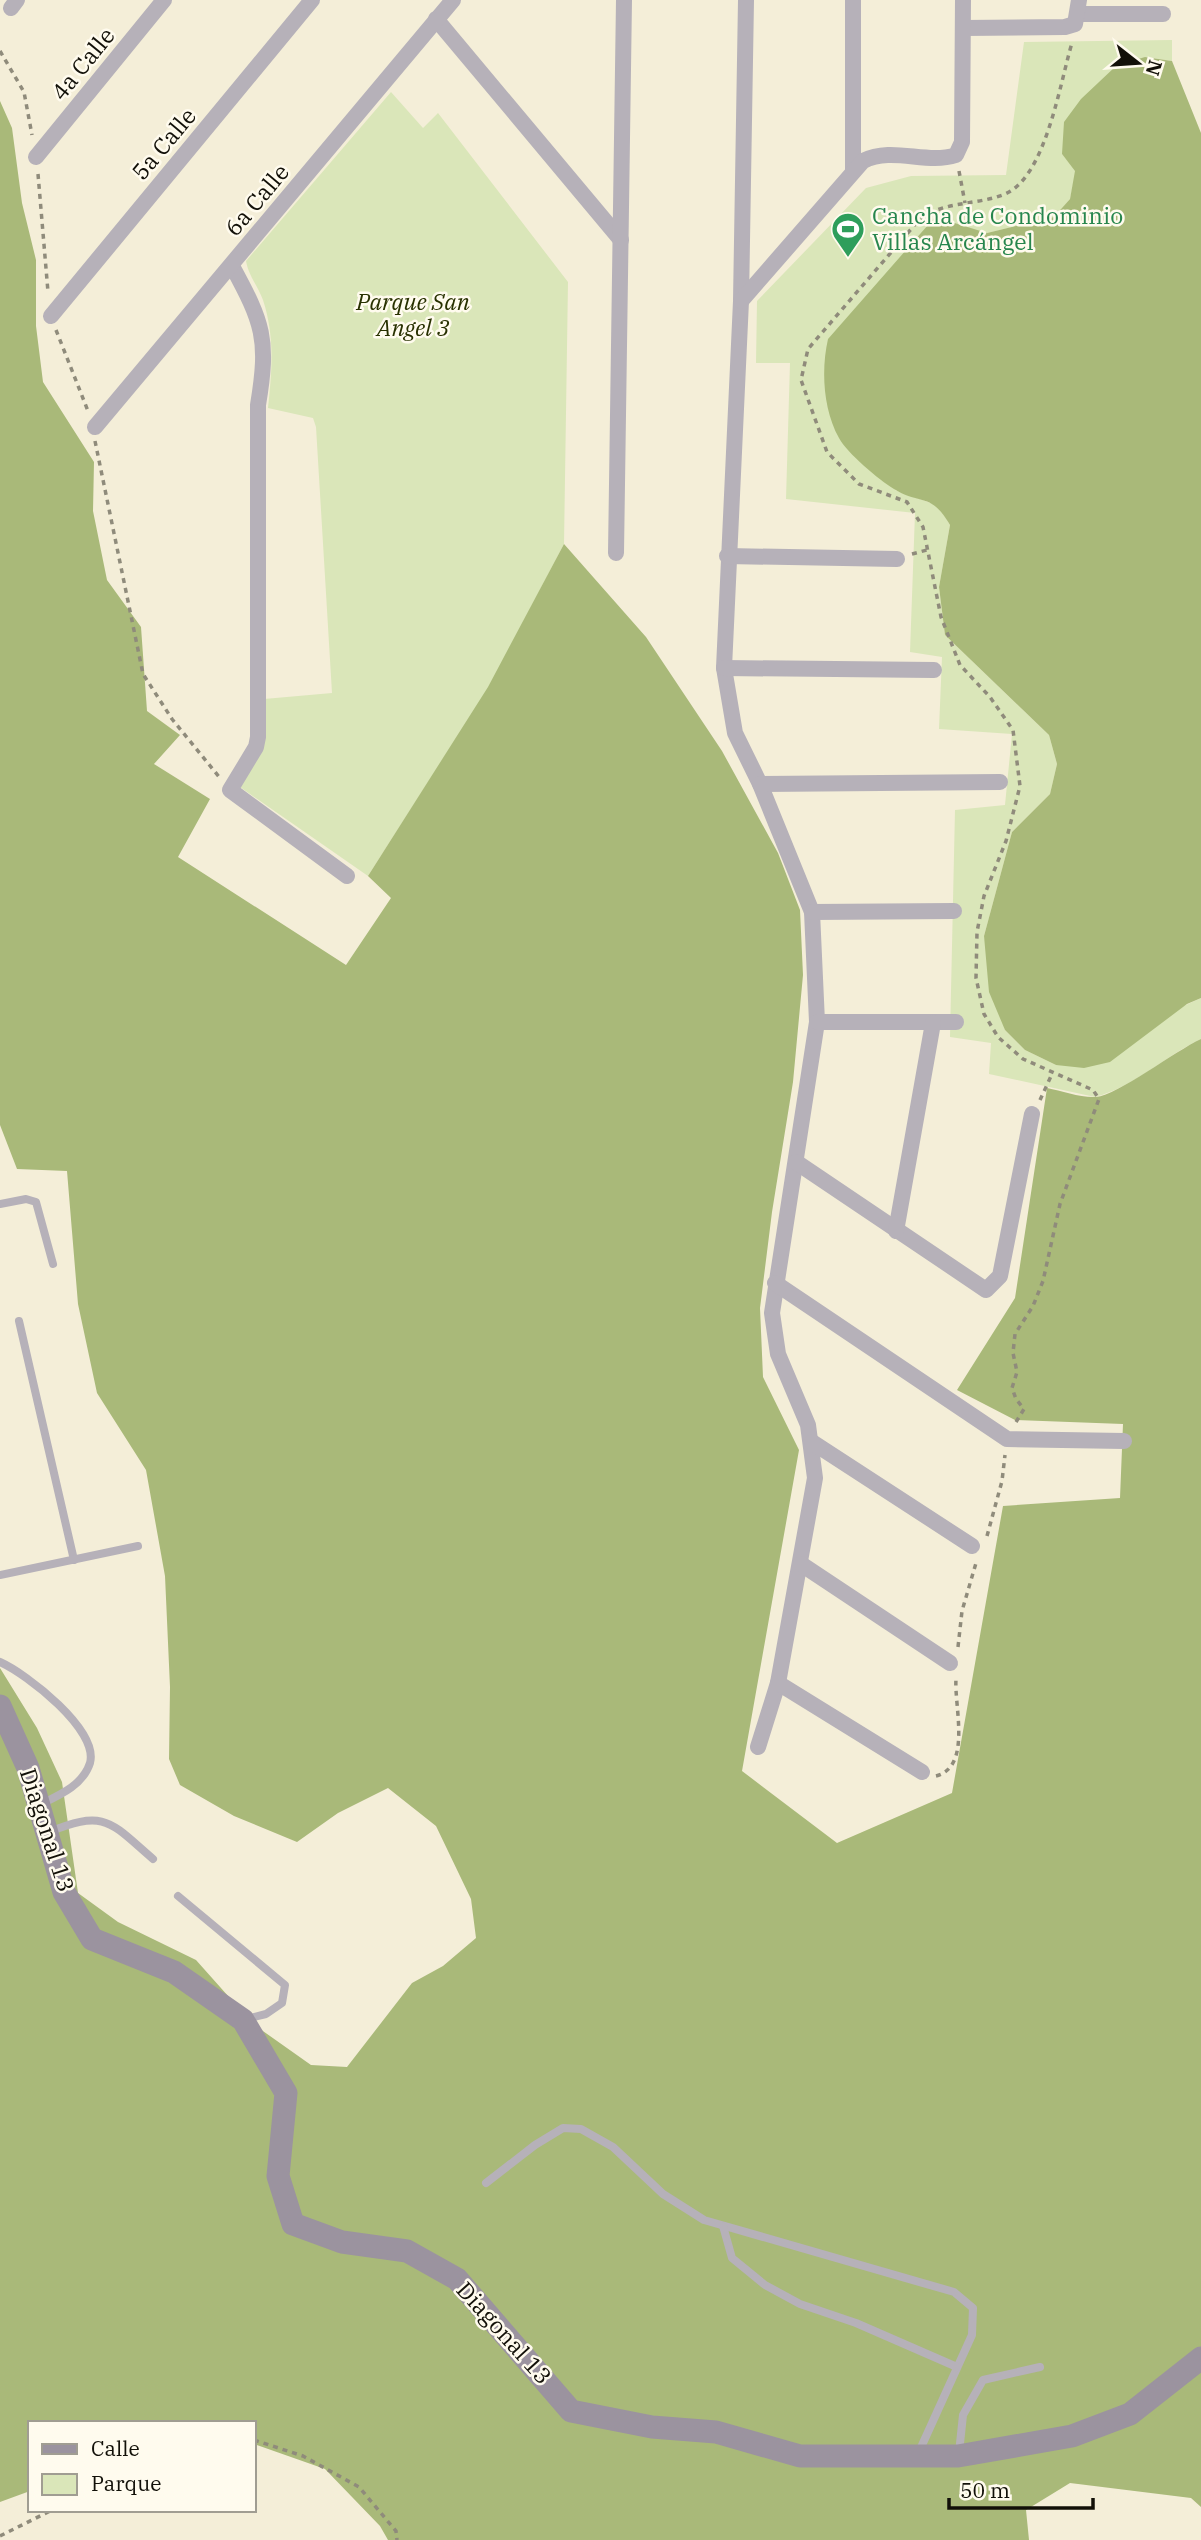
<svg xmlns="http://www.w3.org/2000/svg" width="1201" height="2540" viewBox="0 0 1201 2540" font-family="'IBM Plex Serif',serif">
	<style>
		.green { fill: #dae6b9 }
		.forest { fill: #a9b979 }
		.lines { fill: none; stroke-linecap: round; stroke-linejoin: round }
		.path { stroke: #8f8b7b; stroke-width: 3.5; stroke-dasharray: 5 5; stroke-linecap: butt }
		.lane { stroke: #b6b1b9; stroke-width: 8 }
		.street { stroke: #b6b1b9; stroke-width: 16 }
		.secondary { stroke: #9b939f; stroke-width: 23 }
		.labels { text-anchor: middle; stroke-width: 5; stroke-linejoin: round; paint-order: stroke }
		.street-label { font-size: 23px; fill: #121008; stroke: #fffbee }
		.leisure-label { font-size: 23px; fill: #27864d; stroke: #fffbee; text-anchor: start }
		.park-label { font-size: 23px; font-style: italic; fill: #283100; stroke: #fffbee }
	</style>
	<rect width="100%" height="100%" fill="#f4eed8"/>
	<g class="green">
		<path d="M 1172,40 L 1172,61 L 1145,57 L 1062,154 L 1076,171 L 1070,199 L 1055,217 L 987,233 L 964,228 L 895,490 L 939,506 L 950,525 L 939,587 L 945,635 L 1049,735 L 1057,764 L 1050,794 L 1012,832 L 984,936 L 1005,1030 L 1025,1050 L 1056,1065 L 1201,998 L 1201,1039 C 1165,1056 1134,1087 1095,1097 L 989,1074 L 991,1043 L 950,1037 L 955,810 L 1005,805 L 1012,734 L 939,729 L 942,657 L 910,652 L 915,513 L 786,499 L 790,363 L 756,363 L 757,301 L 866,188 L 911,176 L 1006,175 L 1024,42 Z"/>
		<path d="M 391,92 L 423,128 L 438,113 L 568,282 L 564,544 L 489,687 L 368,876 L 240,787 L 264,699 L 332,693 L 316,427 L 313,418 L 268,408 C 272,370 275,337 263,300 C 258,286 249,277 246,261 Z"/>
	</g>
	<g class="forest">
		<path d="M 1145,57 L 1172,61 L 1201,133 L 1201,998 L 1187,1004 L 1110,1062 L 1084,1068 L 1056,1065 L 1025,1050 L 1005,1030 L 989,992 L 984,936 L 1012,832 L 1050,794 L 1057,764 L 1049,735 L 945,635 L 939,587 L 950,525 C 930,491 921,506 894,489 C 879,480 847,453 839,438 C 823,409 821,370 828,339 L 935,217 L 987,233 L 1054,217 L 1070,199 L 1075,171 L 1062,154 L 1064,122 L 1081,99 L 1116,66 Z"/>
		<path d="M 0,101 L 12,128 L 22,203 L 36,260 L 36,326 L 43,382 L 94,462 L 93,511 L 107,580 L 141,627 L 147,711 L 180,735 L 154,764 L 210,799 L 178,857 L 346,965 L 391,898 L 368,876 L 488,687 L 564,544 L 646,637 L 722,751 L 778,853 L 800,910 L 803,975 L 793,1082 L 772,1212 L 760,1308 L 763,1377 L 799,1450 L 742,1771 L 837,1843 L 952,1793 L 1003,1506 L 1120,1498 L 1123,1424 L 1015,1420 L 957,1390 L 1015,1298 L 1047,1088 C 1062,1091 1081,1098 1096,1097 C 1118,1095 1175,1051 1201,1039 L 1201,2507 L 1191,2498 L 1070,2483 L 1026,2510 L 1029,2540 L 388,2540 L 380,2526 L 325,2469 L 254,2444 L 254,2423 L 30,2423 L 30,2491 L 0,2502 L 0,1668 L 37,1728 L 62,1782 L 78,1893 L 118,1922 L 196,1960 L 253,2024 L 311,2065 L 347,2067 L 412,1983 L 443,1966 L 476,1938 L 471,1899 L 436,1826 L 388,1788 L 338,1813 L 297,1842 L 234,1816 L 180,1785 L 169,1759 L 170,1687 L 165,1576 L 146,1470 L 97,1393 L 78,1304 L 67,1171 L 17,1169 L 0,1125 Z"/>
	</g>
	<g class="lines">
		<g class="path">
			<path d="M 0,51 L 24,92 L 32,135"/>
			<path d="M 959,171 L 965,203"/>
			<path d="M 38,174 L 48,292"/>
			<path d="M 56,330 L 88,411"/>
			<path d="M 95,441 L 143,674 L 172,719 L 220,778"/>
			<path d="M 912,554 L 927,550"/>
			<path d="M 1040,1100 L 1052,1074"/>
			<path d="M 1016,1422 L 1024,1409 L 1016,1399 L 1012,1388 L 1017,1372 L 1013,1353 L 1015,1334 L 1033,1306 L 1043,1281 L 1060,1204 L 1099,1099 L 1093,1090 L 1023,1059 L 998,1037 L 984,1014 L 976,978 L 977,932 L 984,896 L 1006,841 L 1020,786 L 1013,730 L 990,697 L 960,665 L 941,617 L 923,527 L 907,502 L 859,484 L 827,452 L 801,380 L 808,349 L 918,221 C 943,200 976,206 1005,194 C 1046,177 1060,82 1072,43"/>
			<path d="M 987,1536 L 1002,1481 L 1005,1455"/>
			<path d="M 958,1647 L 962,1611 L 976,1563"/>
			<path d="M 936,1776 C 972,1767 954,1706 956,1679"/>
			<path d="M 254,2440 L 303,2456 L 359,2487 L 396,2531 L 397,2540"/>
			<path d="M 0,2536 L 52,2510"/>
		</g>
		<g class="lane">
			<path d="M 0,1204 L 26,1199 L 36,1202 L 53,1264"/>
			<path d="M 19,1321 L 74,1560"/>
			<path d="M 0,1575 L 138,1546"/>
			<path d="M 0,1662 C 27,1674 99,1730 90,1763 C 83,1785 60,1795 41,1804"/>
			<path d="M 49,1832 C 106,1809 110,1822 153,1859"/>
			<path d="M 178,1896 L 285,1985 L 282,2003 L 266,2014 L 246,2019"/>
			<path d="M 486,2183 L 535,2145 L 563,2128 L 581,2129 L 613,2147 L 663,2194 L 704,2220 L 954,2292 L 973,2308 L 972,2335 L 918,2454"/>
			<path d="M 723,2226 L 732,2258 L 765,2285 L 800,2304 L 856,2323 L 957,2367"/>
			<path d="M 959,2453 L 963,2415 L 983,2380 L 1040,2367"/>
		</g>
		<g class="street">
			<path d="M 746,0 L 741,301 L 724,668 L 735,733 L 760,784 L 812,912 L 817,1022 L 772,1313 L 778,1354 L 808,1425 L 815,1478 L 778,1683 L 758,1747"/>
			<path d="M 11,8 L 17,0"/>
			<path d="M 1079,14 L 1163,14"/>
			<path d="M 436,19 L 621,240"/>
			<path d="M 964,28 L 1065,27 L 1075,24 L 1079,0"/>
			<path d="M 36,157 L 164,0"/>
			<path d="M 853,171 L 853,0"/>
			<path d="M 232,266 C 263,323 269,339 258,405 L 258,737 L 256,747 L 230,790 L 347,876"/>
			<path d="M 741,301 L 863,161 C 893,146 926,165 956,155 L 962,142 L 963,0"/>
			<path d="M 51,316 L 312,0"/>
			<path d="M 95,427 L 453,0"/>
			<path d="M 616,553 L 624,0"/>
			<path d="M 727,556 L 897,559"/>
			<path d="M 724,668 L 934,670"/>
			<path d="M 760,784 L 1000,782"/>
			<path d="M 812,912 L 954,911"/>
			<path d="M 817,1022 L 956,1022"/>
			<path d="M 796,1162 L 986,1290 L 1000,1276 L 1032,1114"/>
			<path d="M 896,1231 L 933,1023"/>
			<path d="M 775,1283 L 1007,1439 L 1124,1441"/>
			<path d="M 812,1442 L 972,1546"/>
			<path d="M 801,1564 L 950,1663"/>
			<path d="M 778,1683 L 922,1772"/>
		</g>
		<path class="secondary" d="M 0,1706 L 28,1768 L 64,1892 L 92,1939 L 174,1972 L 243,2020 L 286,2093 L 278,2176 L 293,2224 L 342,2242 L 407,2251 L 457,2279 L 571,2411 L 652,2427 L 716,2432 L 800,2456 L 958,2456 L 1072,2436 L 1130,2414 L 1201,2358"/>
	</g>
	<defs>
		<symbol id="stadium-pin" viewBox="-11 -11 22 30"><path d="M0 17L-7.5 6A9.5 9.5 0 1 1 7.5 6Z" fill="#2e9e5b" stroke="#fffbee"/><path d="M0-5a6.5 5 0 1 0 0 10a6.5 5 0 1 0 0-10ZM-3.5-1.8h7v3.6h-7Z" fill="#fff"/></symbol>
	</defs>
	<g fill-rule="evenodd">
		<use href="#stadium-pin" x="829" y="210" width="38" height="52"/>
	</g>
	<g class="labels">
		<g class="street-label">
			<text transform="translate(83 64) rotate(-51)" y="8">4a Calle</text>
			<text transform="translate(164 144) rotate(-50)" y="8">5a Calle</text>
			<text transform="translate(257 200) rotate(-50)" y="8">6a Calle</text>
			<text transform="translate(47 1830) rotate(72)" y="8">Diagonal 13</text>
			<text transform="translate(504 2333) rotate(48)" y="8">Diagonal 13</text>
		</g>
		<g class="leisure-label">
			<text x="872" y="224">Cancha de Condominio<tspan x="872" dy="26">Villas Arcángel</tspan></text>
		</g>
		<g class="park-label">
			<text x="413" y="310">Parque San<tspan x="413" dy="26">Angel 3</tspan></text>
		</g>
	</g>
	<rect x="28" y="2421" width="228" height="91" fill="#fffbee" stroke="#a09d92" stroke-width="2"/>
	<rect x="42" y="2444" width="35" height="10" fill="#9b939f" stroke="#a09d92" stroke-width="2"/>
	<text x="91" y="2456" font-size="21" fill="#121008">Calle</text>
	<rect x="42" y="2474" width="35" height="21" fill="#dae6b9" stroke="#a09d92" stroke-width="2"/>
	<text x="91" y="2491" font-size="21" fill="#121008">Parque</text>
	<g transform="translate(1138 63) rotate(107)" stroke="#fffbee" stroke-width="5" paint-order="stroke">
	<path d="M0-5L12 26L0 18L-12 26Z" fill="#121008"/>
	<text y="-10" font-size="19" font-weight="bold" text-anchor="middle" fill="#121008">N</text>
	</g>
	<path d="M949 2498v10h144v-10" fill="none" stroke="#121008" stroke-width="3.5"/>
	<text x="960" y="2498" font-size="21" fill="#121008" stroke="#fffbee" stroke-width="5" paint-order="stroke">50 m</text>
</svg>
